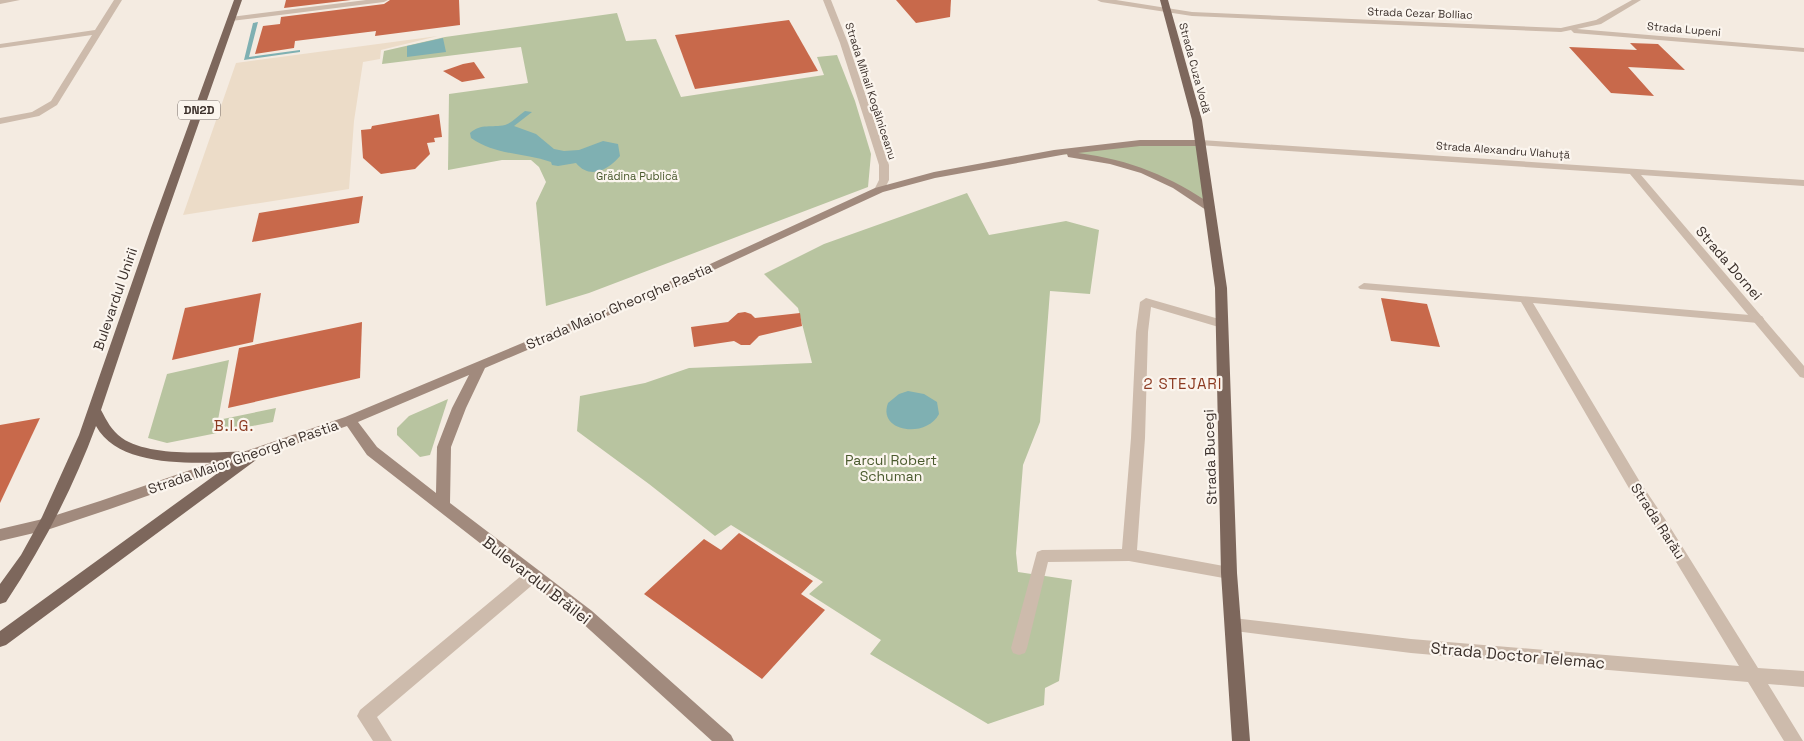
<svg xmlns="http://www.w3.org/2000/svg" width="1804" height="741" viewBox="0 0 1804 741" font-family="'Space Grotesk',sans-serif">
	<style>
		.green { fill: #b8c4a0 }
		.plaza { fill: #ecdcc8 }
		.water { fill: #7fb0b2 }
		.building { fill: #c8694b }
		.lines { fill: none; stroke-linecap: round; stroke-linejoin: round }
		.minor { fill: #cdbbac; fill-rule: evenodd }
		.tertiary { fill: #cdbbac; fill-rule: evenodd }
		.secondary { fill: #a18a7d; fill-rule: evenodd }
		.primary { fill: #7d675c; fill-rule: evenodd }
		.labels { text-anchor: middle; stroke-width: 4.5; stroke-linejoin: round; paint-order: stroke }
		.far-street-label { font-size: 11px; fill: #3b302b; stroke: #fbf5ee }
		.far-park-label { font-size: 11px; fill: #4a5a2e; stroke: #fbf5ee }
		.shield { fill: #fbf5ee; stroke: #756b66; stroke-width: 1 }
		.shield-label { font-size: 12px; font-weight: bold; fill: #3b302b }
		.street-label { font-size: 14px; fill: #3b302b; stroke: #fbf5ee }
		.park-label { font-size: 14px; fill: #4a5a2e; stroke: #fbf5ee }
		.neighbourhood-label { font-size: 15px; letter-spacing: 1px; fill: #8c3b22; stroke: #fbf5ee }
		.near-street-label { font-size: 16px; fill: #3b302b; stroke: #fbf5ee }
	</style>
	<rect width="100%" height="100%" fill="#f4ebe1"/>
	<g class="green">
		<path d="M 617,13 L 626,41 L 656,39 L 681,97 L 824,75 L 817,57 L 837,55 L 855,101 L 871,154 L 868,187 L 589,293 L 546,306 L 536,203 L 546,182 L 539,167 L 531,160 L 502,160 L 448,170 L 449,94 L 528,83 L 521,47 L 382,64 L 384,51 L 445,37 Z"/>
		<path d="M 1201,143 L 1210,208 L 1180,187 L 1107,159 L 1054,153 L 1110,145 Z"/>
		<path d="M 967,193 L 989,235 L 1066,221 L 1099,230 L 1090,294 L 1050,291 L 1040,422 L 1023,465 L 1016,553 L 1018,572 L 1072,580 L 1059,681 L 1045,688 L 1044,705 L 988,724 L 870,654 L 881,640 L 809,594 L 823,582 L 731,525 L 715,536 L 649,484 L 577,431 L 580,396 L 645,383 L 689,368 L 812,363 L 798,308 L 764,274 L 824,244 Z"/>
		<path d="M 229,360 L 218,420 L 276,408 L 273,422 L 167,443 L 148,438 L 167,374 Z"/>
		<path d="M 448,399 L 430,455 L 420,457 L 397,435 L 397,428 L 409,416 Z"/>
	</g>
	<path class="plaza" d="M 438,36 L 381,50 L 380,59 L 363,62 L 354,121 L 349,189 L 183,215 L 236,63 Z"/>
	<g class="water">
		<path d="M 258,22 L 249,57 L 300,50 L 300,52 L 244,60 L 253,23 Z"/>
		<path d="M 443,38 L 446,52 L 407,57 L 407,46 Z"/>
		<path d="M 525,111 L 532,112 L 514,126 L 536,134 L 554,149 L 564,151 L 579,150 L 603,141 L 618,144 L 620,156 C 608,170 590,180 576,163 L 558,166 L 552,165 L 551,162 C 524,153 495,155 471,138 L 470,133 C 481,123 492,128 505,125 C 512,123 519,115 525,111 Z"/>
		<path d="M 908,391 L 924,394 L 937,402 L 939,414 C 926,439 877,432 888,403 L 899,394 Z"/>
	</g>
	<g class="building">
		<path d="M 286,0 L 351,0 L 284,8 Z"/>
		<path d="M 390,0 L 459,0 L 460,25 L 375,36 L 376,31 L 295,41 L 294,48 L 255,54 L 263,26 L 280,24 L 281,17 L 384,4 Z"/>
		<path d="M 896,0 L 951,0 L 950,17 L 916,23 Z"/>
		<path d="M 789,20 L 818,71 L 695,89 L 675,35 Z"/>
		<path d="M 1630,43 L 1658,44 L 1685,70 L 1628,67 L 1654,96 L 1611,93 L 1569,47 L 1637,50 Z"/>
		<path d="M 474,62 L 485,78 L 462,82 L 443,71 L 463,64 Z"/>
		<path d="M 439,114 L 442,137 L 434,138 L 435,142 L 427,143 L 430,154 L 415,169 L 381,174 L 363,158 L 361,130 L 371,129 L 372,126 Z"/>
		<path d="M 363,196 L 359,223 L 252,242 L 259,213 Z"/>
		<path d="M 261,293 L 253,342 L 172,360 L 185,308 Z"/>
		<path d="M 1381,298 L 1427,304 L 1440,347 L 1391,341 Z"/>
		<path d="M 745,312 L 751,314 L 755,318 L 800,313 L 802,326 L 759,336 L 750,345 L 741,345 L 734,341 L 694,347 L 691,327 L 728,322 L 738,313 Z"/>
		<path d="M 362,322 L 360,378 L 228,408 L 239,348 Z"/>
		<path d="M 40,418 L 0,503 L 0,425 Z"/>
		<path d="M 739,533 L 813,581 L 801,594 L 825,610 L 762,679 L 644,594 L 704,539 L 721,550 Z"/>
	</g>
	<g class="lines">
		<g class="minor">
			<path d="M 0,0 L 20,0 L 0,4 Z"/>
			<path d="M 114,0 L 122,0 L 57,105 L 39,116 L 0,124 L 0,118 L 32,112 L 51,101 L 92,35 L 0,48 L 0,44 L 95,30 Z"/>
			<path d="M 366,0 L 388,0 L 384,2 L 231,21 L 227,19 L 231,17 Z"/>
			<path d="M 1364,283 L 1762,316 L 1764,319 L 1762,322 L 1758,323 L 1533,303 L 1640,482 L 1665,519 L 1758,668 L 1804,671 L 1804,687 L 1768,684 L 1803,741 L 1784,741 L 1748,682 L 1411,653 L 1227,630 L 1225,625 L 1227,620 L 1233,618 L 1411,639 L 1739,666 L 1655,527 L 1630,490 L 1521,302 L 1360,289 L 1358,287 Z"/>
			<path d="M 1146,298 L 1226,321 L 1228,324 L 1222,328 L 1151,307 L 1148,332 L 1145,438 L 1137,550 L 1229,567 L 1234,569 L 1237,573 L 1234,577 L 1229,579 L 1129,561 L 1048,562 L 1027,648 L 1025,653 L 1019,655 L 1013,653 L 1011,648 L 1037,552 L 1042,550 L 1122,549 L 1131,438 L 1136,332 L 1140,302 Z"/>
			<path d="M 532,570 L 537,571 L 540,576 L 537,581 L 377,717 L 392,741 L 373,741 L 357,716 L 360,710 L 527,571 Z"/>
		</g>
		<g class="tertiary">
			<path d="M 823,0 L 831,0 L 848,43 L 889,165 L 889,180 L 883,192 L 875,192 L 874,190 L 879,180 L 879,165 L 840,43 Z"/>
			<path d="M 1097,0 L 1116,0 L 1192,12 L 1561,28 L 1596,20 L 1632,0 L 1641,0 L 1601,24 L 1577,29 L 1804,48 L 1804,52 L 1574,33 L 1571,30 L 1561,32 L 1192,16 L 1101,2 Z"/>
			<path d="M 1201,140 L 1804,180 L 1804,186 L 1641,175 L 1804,366 L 1804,378 L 1800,377 L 1630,174 L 1198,145 L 1196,143 Z"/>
		</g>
		<path class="secondary" d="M 1140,140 L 1201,140 L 1206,143 L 1201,146 L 1140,146 L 1078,153 C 1131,160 1170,176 1214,206 L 1215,208 L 1214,210 L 1206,210 L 1173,188 L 1141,173 L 1110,164 L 1068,157 L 1067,154 L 935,178 L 883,192 L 703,275 L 485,368 L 466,408 L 451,447 L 450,503 L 592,611 L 731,735 L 734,741 L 712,741 L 580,621 L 367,455 L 347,426 L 110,509 L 47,530 L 0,541 L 0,529 L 47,518 L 100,501 L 345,417 L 695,271 L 875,188 L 934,172 L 1054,150 ZM 469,375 L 452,408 L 437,447 L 436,493 L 377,447 L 358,422 Z"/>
		<g class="primary">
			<path d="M 234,0 L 242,0 L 162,228 L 101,410 C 107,421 111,430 122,438 C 150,458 217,452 251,451 L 256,452 L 258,456 L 256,460 L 6,645 L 0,647 L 0,631 L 233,462 C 192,463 119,468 96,426 C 73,488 43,546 6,602 L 0,604 L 0,584 L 21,555 L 42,517 L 79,435 L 151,228 Z"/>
			<path d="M 1160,0 L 1168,0 L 1202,120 L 1227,288 L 1237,573 L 1250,741 L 1232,741 L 1221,573 L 1215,288 L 1192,120 Z"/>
		</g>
	</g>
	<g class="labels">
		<g class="far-street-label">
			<text transform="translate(1420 13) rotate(2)" y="4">Strada Cezar Bolliac</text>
			<text transform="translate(1684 29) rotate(5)" y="4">Strada Lupeni</text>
			<text transform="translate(1195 68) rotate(75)" y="4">Strada Cuza Vodă</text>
			<text transform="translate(871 91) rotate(72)" y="4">Strada Mihail Kogălniceanu</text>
			<text transform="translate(1503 150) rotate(4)" y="4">Strada Alexandru Vlahuță</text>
		</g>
		<g class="far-park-label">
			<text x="637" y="180">Grădina Publică</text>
		</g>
		<rect class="shield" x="178" y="100.5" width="42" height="19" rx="4"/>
		<g class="shield-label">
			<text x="199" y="114">DN2D</text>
		</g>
		<g class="street-label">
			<text transform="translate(1729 263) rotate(49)" y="5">Strada Dornei</text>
			<text transform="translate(115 299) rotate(-71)" y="5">Bulevardul Unirii</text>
			<text transform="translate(619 306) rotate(-23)" y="5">Strada Maior Gheorghe Pastia</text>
			<text transform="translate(243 457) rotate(-19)" y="5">Strada Maior Gheorghe Pastia</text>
			<text transform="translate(1210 457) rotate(-92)" y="5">Strada Bucegi</text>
			<text transform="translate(1658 521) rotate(57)" y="5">Strada Rarău</text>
		</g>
		<g class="park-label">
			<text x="891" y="465">Parcul Robert<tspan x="891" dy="16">Schuman</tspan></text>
		</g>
		<g class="neighbourhood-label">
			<text x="1183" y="389">2 STEJARI</text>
			<text x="234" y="431">B.I.G.</text>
		</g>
		<g class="near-street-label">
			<text transform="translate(537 580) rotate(38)" y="6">Bulevardul Brăilei</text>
			<text transform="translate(1518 655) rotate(5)" y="6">Strada Doctor Telemac</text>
		</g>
	</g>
</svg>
